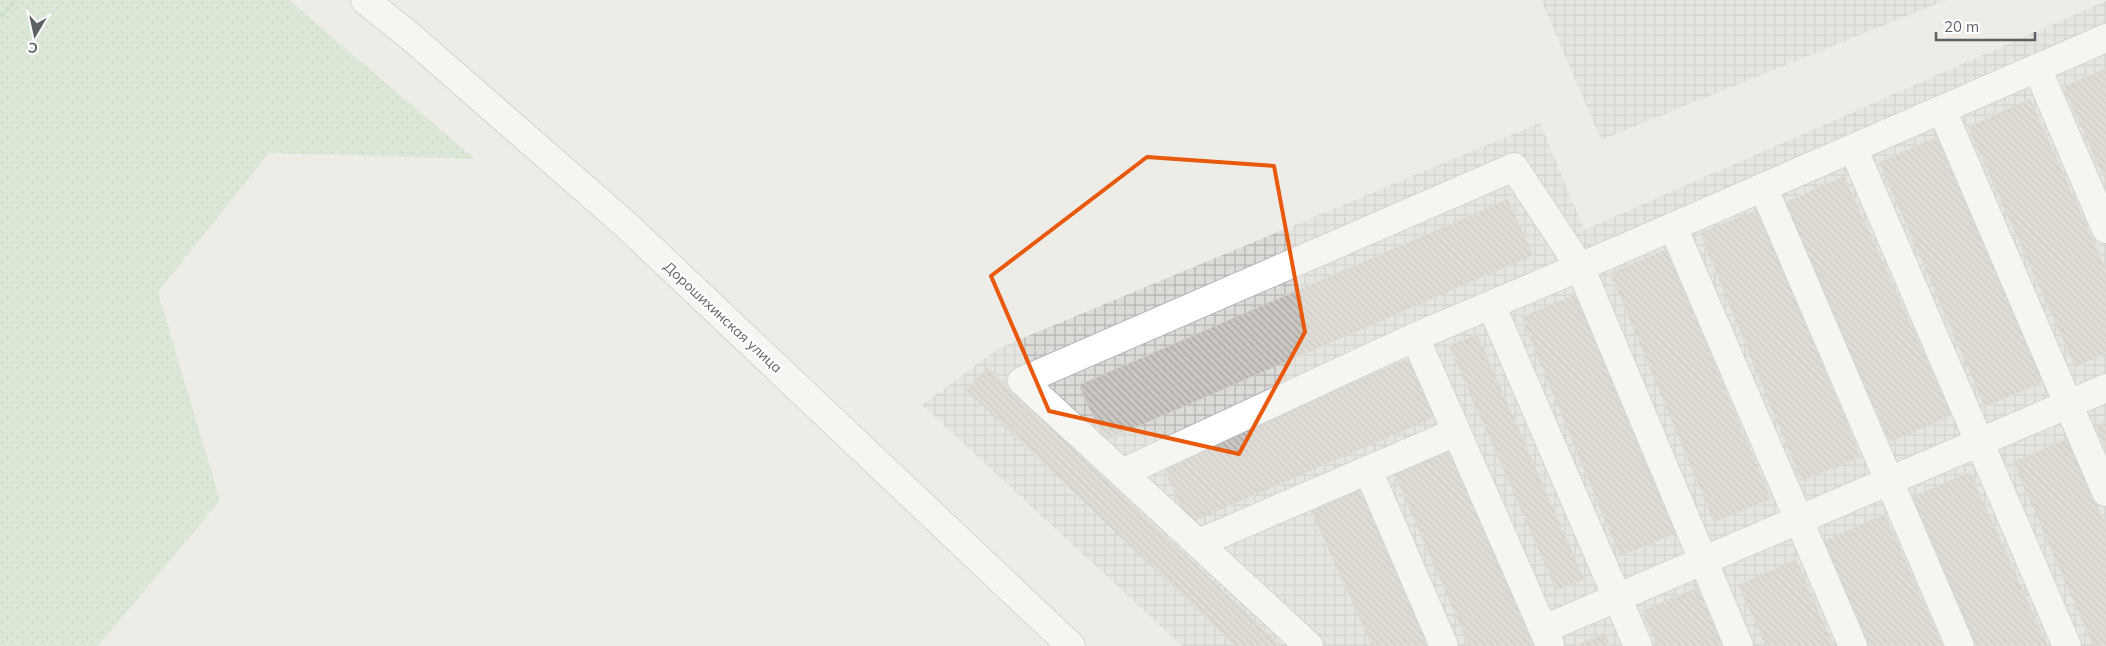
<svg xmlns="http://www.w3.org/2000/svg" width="2106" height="646" viewBox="0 0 2106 646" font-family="Mulish,sans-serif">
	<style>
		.industrial { fill: url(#industrial-grid) }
		.grass { fill: url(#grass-dots) }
		.building { fill: url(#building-back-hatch); stroke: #d2cdc4 }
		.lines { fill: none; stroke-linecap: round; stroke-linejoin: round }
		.minor-casing { stroke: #b3b6b9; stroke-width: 30 }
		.path { stroke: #9ec4a6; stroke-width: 3; stroke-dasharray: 5 2.5; stroke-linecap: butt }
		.minor { stroke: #fff; stroke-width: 28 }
		.marked { fill: none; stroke: #e8590c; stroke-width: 4; stroke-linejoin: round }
		.labels { text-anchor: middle; stroke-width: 5; stroke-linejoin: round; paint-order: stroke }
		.street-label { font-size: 14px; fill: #5d6164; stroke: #fff }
	</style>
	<defs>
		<pattern id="industrial-grid" width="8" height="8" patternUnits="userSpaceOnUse" patternTransform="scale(1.25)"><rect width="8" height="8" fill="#dddbd8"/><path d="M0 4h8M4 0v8" fill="none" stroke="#b6b5b3"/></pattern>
		<pattern id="grass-dots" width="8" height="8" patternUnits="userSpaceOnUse" patternTransform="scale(1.25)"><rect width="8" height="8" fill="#c6e3c5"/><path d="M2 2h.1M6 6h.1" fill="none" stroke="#a4bba4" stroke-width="1.8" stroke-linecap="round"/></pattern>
		<pattern id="building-back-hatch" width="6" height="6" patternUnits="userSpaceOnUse" patternTransform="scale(1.25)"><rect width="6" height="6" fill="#cac7c2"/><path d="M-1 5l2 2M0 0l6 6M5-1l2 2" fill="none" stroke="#a7a5a1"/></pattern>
	</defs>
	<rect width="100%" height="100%" fill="#eeece6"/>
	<g class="industrial">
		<path d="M 1541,0 L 1946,0 L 1601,140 Z"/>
		<path d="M 2106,1 L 2106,646 L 1182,646 L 922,405 L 999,348 L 1540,123 L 1584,230 Z"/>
	</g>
	<path class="grass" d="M 0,0 L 289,0 L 475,159 L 269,153 L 158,292 L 220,501 L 98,646 L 0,646 Z"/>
	<g class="building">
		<path d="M 2106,68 L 2106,182 L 2063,87 Z"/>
		<path d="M 2030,99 L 2106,269 L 2106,353 L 2075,367 L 1968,127 Z"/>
		<path d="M 1939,136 L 2045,381 L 1985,407 L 1879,162 Z"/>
		<path d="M 1844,176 L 1952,415 L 1890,442 L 1782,204 Z"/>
		<path d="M 1508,199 L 1533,255 L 1104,441 L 1079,385 Z"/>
		<path d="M 1760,209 L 1861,457 L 1801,481 L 1700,233 Z"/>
		<path d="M 1667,249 L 1771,499 L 1714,522 L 1610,273 Z"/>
		<path d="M 1579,293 L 1678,533 L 1620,556 L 1521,317 Z"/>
		<path d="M 1477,334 L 1584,579 L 1556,590 L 1449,346 Z"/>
		<path d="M 1409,358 L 1435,417 L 1188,524 L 1162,464 Z"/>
		<path d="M 988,367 L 1281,646 L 1235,646 L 966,390 Z"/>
		<path d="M 2106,422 L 2106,450 L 2095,426 Z"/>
		<path d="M 2068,438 L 2106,526 L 2106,646 L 2093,646 L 2013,462 Z"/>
		<path d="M 1448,447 L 1535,646 L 1469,646 L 1393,471 Z"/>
		<path d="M 1970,472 L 2048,646 L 1974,646 L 1908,499 Z"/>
		<path d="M 1360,489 L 1431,646 L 1372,646 L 1311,511 Z"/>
		<path d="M 1885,514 L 1943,646 L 1868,646 L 1822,542 Z"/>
		<path d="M 1796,559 L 1834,646 L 1766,646 L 1738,585 Z"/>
		<path d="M 1698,587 L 1723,646 L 1657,646 L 1642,611 Z"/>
		<path d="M 1604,633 L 1611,646 L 1575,646 Z"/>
	</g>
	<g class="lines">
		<defs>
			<g id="minor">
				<path d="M 365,0 L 411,37 L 625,224 L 1071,646"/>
				<path d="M 2037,68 L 2106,229"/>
				<path d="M 1942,110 L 2106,492"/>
				<path d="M 1853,148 L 2067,646"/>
				<path d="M 1763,187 L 1960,646"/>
				<path d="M 1673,227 L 1853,646"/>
				<path d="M 1491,305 L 1638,646"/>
				<path d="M 1415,337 L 1550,645"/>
				<path d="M 1368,470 L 1444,646"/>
				<path d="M 1122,473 L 1022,381 L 1514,167 L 1580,267 L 2106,38"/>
				<path d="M 1199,543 L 1456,432"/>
				<path d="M 1544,629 L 2106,388"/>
				<path d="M 1309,646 L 1122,473 L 1415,337 L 1580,267 L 1739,646"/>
			</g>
		</defs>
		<use href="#minor" class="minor-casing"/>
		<path class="path" d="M 0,17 L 16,0"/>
		<use href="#minor" class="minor"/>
	</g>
	<path d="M0 0H2106V646H0ZM 1147,157 L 1274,166 L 1305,332 L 1239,454 L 1049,411 L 991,276 Z" fill="#eeece6" fill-opacity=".55" fill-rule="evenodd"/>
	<path class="marked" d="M 1147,157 L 1274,166 L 1305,332 L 1239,454 L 1049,411 L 991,276 Z"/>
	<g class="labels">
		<g class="street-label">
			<text transform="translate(723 317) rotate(43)" y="5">Дорошихинская улица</text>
		</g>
	</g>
	<g transform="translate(35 35) rotate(189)" stroke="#ffffff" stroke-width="4" paint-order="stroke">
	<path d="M0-4L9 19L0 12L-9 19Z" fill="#5d6164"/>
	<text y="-8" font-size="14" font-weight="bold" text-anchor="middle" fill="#5d6164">С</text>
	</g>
	<path d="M1936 32v8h99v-8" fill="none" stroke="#5d6164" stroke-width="2.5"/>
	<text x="1944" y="32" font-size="15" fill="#5d6164" stroke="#ffffff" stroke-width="4" paint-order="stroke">20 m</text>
</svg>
